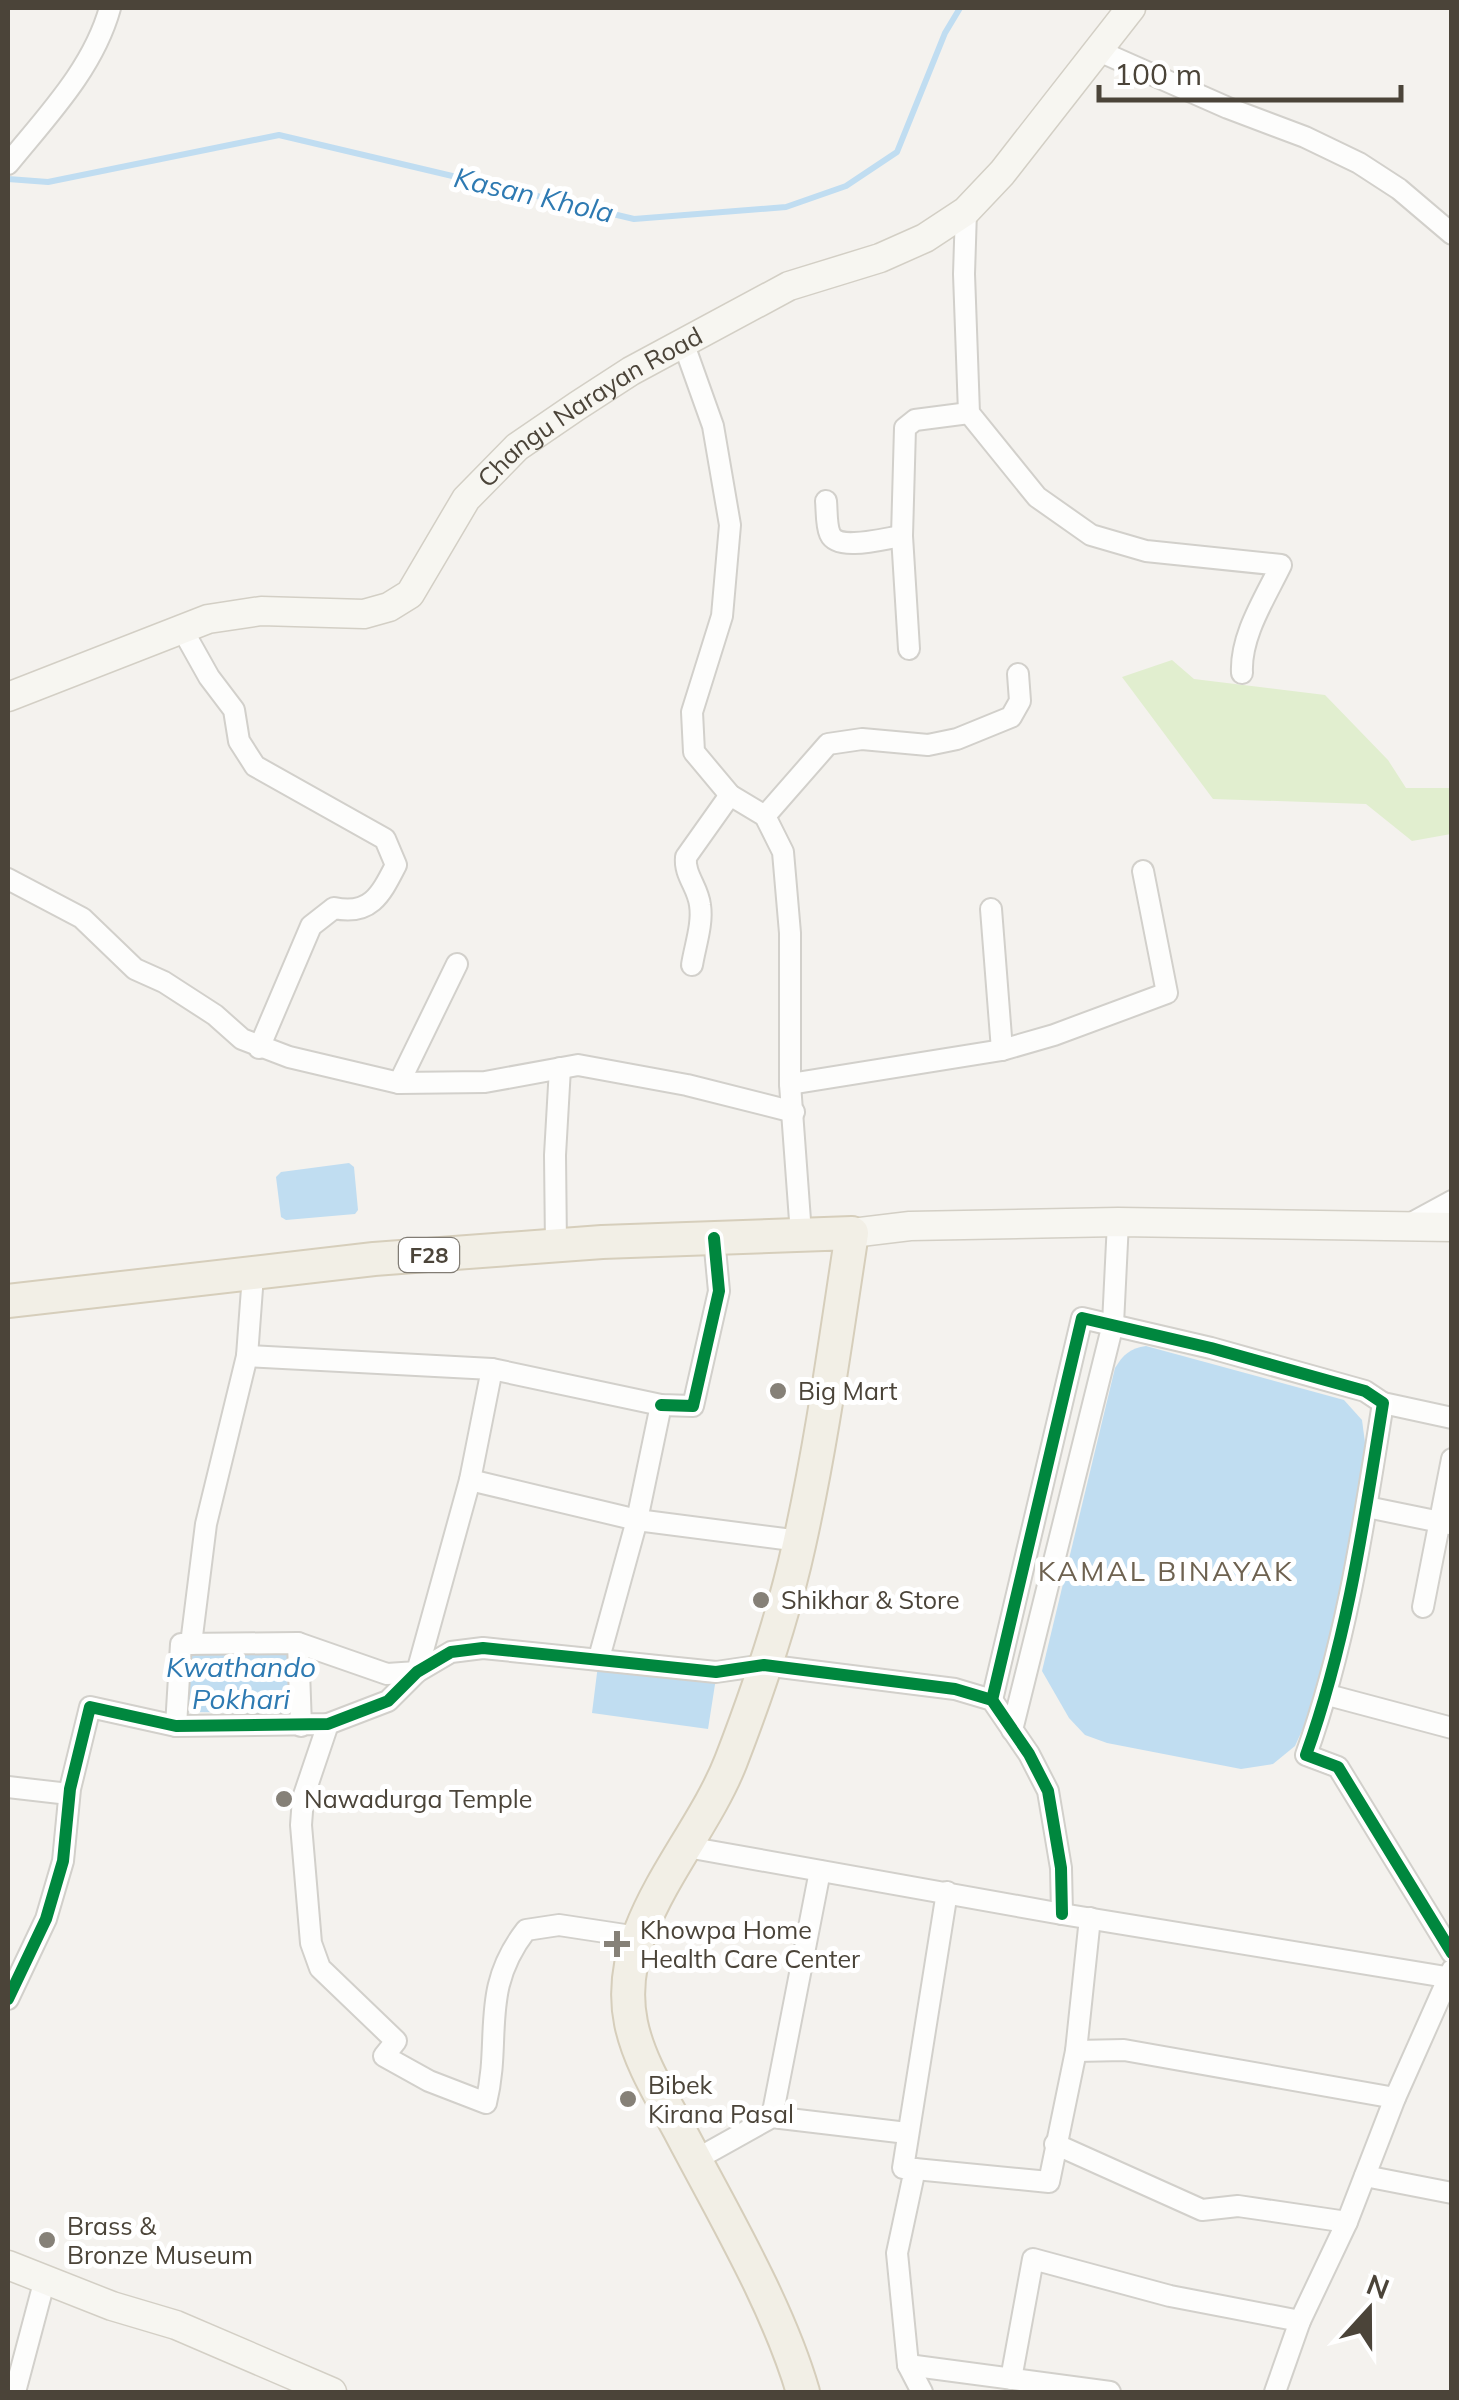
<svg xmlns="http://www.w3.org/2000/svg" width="1459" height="2400" viewBox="0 0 1459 2400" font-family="Mulish,sans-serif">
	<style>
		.green { fill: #e1eecf }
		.water { fill: #c0ddf1 }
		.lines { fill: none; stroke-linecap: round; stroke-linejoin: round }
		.stream { stroke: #c0ddf1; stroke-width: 6 }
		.street-casing { stroke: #d2d0cb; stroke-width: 24 }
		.secondary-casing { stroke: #d3cfc5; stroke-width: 31 }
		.primary-casing { stroke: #d6cebb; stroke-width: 36 }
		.street { stroke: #fdfdfc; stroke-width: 20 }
		.secondary { stroke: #f7f6f1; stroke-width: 28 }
		.primary { stroke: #f2efe6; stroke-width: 32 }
		.cycleway-casing { stroke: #fff; stroke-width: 19 }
		.cycleway { stroke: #00873e; stroke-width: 12 }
		.poi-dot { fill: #868178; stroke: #fff; stroke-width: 4 }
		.labels { text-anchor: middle; stroke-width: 10; stroke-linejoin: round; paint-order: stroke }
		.shield { fill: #fff; stroke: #817c74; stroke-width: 2.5 }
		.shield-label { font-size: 22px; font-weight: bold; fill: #4b4439 }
		.street-label { font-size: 25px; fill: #4b4439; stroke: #fff }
		.poi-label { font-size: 25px; fill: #4b4439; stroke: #fff; text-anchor: start }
		.water-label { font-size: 28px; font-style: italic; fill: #2e7ab2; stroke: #fff }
		.neighbourhood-label { font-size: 28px; letter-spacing: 2.5px; fill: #6e6250; stroke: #fff }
	</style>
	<rect width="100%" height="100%" fill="#f4f2ee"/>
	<path class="green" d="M 1172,660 L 1194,679 L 1325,695 L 1388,760 L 1406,788 L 1451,788 L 1451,834 L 1412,841 L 1366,804 L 1213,799 L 1122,677 Z"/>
	<g class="water">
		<path d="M 349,1163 L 354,1167 L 358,1210 L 355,1214 L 286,1220 L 281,1217 L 276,1177 L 281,1172 Z"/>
		<path d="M 1146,1346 L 1344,1400 L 1362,1420 L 1366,1450 L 1338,1617 L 1320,1691 L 1295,1746 L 1273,1764 L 1241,1769 L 1107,1743 L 1085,1735 L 1069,1718 L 1042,1671 L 1115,1368 C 1123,1355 1130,1348 1146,1346 Z"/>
		<path d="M 296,1653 L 297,1713 L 185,1712 L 185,1655 Z"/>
		<path d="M 598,1665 L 716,1678 L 708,1729 L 592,1713 Z"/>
	</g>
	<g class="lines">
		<path class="stream" d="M 8,179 L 48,182 L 279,135 L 634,219 L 786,207 L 846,186 L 897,152 L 945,33 L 960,8"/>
		<defs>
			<g id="street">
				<path d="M 1099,51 L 1228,108 L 1305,137 L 1359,163 L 1399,189 L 1452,234"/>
				<path d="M 8,164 C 47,116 93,69 110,8"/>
				<path d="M 966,211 L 964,274 L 969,413 L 1037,497 L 1091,535 L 1146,551 L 1281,565 C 1265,598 1240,636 1242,673"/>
				<path d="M 683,342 L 713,426 L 730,525 L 722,616 L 692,712 L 694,752 L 730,795 L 765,816 L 783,852 L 790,933 L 790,1084 L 801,1234"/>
				<path d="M 826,501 C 827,511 826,525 830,534 C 838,552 886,538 902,536"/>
				<path d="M 181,627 L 209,677 L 234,710 L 239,741 L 255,766 L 385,839 L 396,865 C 381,894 371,916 334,908 L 311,926 L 259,1048"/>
				<path d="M 909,649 L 902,536 L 905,428 L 915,420 L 969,413"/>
				<path d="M 765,816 L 828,744 L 862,739 L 928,745 L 957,739 L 1011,717 L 1020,701 L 1018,674"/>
				<path d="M 8,879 L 82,918 L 135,969 L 164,982 L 215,1015 L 242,1039 L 289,1057 L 399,1083 L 485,1082 L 578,1065 L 687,1085 L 794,1112"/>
				<path d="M 991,909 L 1002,1050"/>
				<path d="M 692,965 C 695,946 703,924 700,905 C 698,887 684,875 686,857 L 730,795"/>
				<path d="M 399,1083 L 457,964"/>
				<path d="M 790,1084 L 1002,1050 L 1054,1035 L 1167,993 L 1143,871"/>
				<path d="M 1406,1226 L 1452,1201"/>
				<path d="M 556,1246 L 555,1155 L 560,1068"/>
				<path d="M 247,1356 L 492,1369 L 661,1405 L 693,1406 L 719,1291 L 714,1238"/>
				<path d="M 1383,1403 L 1452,1418"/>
				<path d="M 470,1480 L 637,1520 L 800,1541"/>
				<path d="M 1367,1507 L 1450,1524"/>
				<path d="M 1423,1607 L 1452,1459"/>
				<path d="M 298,1643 L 301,1726"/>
				<path d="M 191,1644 L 206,1524 L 247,1356 L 253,1275"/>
				<path d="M 599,1658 L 637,1520 L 661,1405"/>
				<path d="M 1328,1695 L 1452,1728"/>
				<path d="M 992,1700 L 1082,1318 L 1211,1348 L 1365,1391 L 1383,1403 C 1364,1522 1347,1641 1306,1755 L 1338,1767 L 1452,1953"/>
				<path d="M 328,1724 L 303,1798 L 301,1825 L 311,1943 L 320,1968 L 396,2041 L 384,2056 L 429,2081 L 486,2103 C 502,2037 479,1991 526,1930 L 559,1925 L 638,1937"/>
				<path d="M 176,1726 L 181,1644 L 298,1643 L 387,1674 L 417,1672 L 470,1480 L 492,1369"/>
				<path d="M 1012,1730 L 1113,1324 L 1118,1222"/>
				<path d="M 8,1787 L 69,1794"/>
				<path d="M 687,1847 L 1062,1914 L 1452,1978"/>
				<path d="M 8,1999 L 46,1919 L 63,1861 L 70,1789 L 90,1707 L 176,1726 L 328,1724 L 388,1701 L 417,1672 L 451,1652 L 483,1648 L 716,1672 L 764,1665 L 955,1689 L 992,1700 L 1029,1754 L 1048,1791 L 1061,1868 L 1062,1914"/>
				<path d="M 1076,2051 L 1124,2050 L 1395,2098"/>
				<path d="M 772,2117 L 820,1871"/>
				<path d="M 1055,2144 L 1202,2210 L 1238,2206 L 1347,2222"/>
				<path d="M 695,2160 L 772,2117 L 907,2133"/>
				<path d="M 915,2169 L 1049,2182 L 1076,2051 L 1090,1918"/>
				<path d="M 1365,2176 L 1452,2193"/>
				<path d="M 908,2365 L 1110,2392"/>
				<path d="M 1011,2379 L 1033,2259 L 1170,2296 L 1300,2321"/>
				<path d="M 15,2392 L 45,2279"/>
				<path d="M 922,2392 L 908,2365 L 897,2253 L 915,2169 L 903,2168 L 947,1892"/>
				<path d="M 1275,2392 L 1300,2321 L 1347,2222 L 1395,2098 L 1452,1970"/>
			</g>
			<g id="secondary">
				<path id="s1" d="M 8,697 L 208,619 L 261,611 L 364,614 L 389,607 L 410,594 L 466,499 L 517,447 L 577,406 L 631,371 L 789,286 L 880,258 L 925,238 L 966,211 L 1002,173 L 1131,8"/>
				<path d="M 852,1233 L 910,1226 L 1118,1222 L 1452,1227"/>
				<path d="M 8,2265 L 112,2306 L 176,2325 L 332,2392"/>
			</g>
			<path id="primary" d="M 8,1301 L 374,1259 L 602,1242 L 852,1233 C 836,1337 822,1442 799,1545 C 783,1618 758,1691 731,1761 C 698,1846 611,1926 631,2023 C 639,2062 663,2099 681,2133 C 723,2213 778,2306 803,2392"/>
		</defs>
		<use href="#street" class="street-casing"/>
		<use href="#secondary" class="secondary-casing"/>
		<use href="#primary" class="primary-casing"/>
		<use href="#street" class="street"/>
		<use href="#secondary" class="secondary"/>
		<use href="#primary" class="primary"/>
		<defs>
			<g id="cycleway">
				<path d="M 661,1405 L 693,1406 L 719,1291 L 714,1238"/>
				<path d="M 992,1700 L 1082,1318 L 1211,1348 L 1365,1391 L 1383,1403 C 1364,1522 1347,1641 1306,1755 L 1338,1767 L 1452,1953"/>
				<path d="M 8,1999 L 46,1919 L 63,1861 L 70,1789 L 90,1707 L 176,1726 L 328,1724 L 388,1701 L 417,1672 L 451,1652 L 483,1648 L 716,1672 L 764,1665 L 955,1689 L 992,1700 L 1029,1754 L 1048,1791 L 1061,1868 L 1062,1914"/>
			</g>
		</defs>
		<use href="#cycleway" class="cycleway-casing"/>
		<use href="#cycleway" class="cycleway"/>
	</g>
	<g class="poi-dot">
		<circle cx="778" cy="1391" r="10"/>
		<circle cx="761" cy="1600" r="10"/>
		<circle cx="284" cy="1799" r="10"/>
		<path d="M612 1929h10v10h10v10h-10v10h-10v-10h-10v-10h10z"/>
		<circle cx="628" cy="2099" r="10"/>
		<circle cx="47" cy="2240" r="10"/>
	</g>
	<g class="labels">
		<rect class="shield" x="399" y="1238" width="60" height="34" rx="8"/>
		<g class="shield-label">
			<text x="429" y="1263">F28</text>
		</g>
		<g class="street-label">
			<text dy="9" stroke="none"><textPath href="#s1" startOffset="688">Changu Narayan Road</textPath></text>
		</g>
		<g class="poi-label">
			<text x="798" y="1400">Big Mart</text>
			<text x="781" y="1609">Shikhar &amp; Store</text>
			<text x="304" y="1808">Nawadurga Temple</text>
			<text x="640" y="1939">Khowpa Home<tspan x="640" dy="29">Health Care Center</tspan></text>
			<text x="648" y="2094">Bibek<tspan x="648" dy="29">Kirana Pasal</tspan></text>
			<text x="67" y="2235">Brass &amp;<tspan x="67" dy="29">Bronze Museum</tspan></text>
		</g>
		<g class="water-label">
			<text transform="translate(534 195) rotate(13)" y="10">Kasan Khola</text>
			<text x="241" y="1677">Kwathando<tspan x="241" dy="32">Pokhari</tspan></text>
		</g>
		<g class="neighbourhood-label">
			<text x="1166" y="1581">KAMAL BINAYAK</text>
		</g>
	</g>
	<rect width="1459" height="2400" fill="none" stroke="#4b4439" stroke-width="20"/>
	<g transform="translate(1369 2310) rotate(21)" stroke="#ffffff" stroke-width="8" paint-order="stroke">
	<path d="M0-8L18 38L0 25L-18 38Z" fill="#4b4439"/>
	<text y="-15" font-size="28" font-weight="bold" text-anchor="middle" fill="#4b4439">N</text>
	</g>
	<path d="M1099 85v15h302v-15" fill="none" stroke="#4b4439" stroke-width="5"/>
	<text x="1114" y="85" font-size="30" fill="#4b4439" stroke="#ffffff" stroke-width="8" paint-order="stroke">100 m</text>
</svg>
